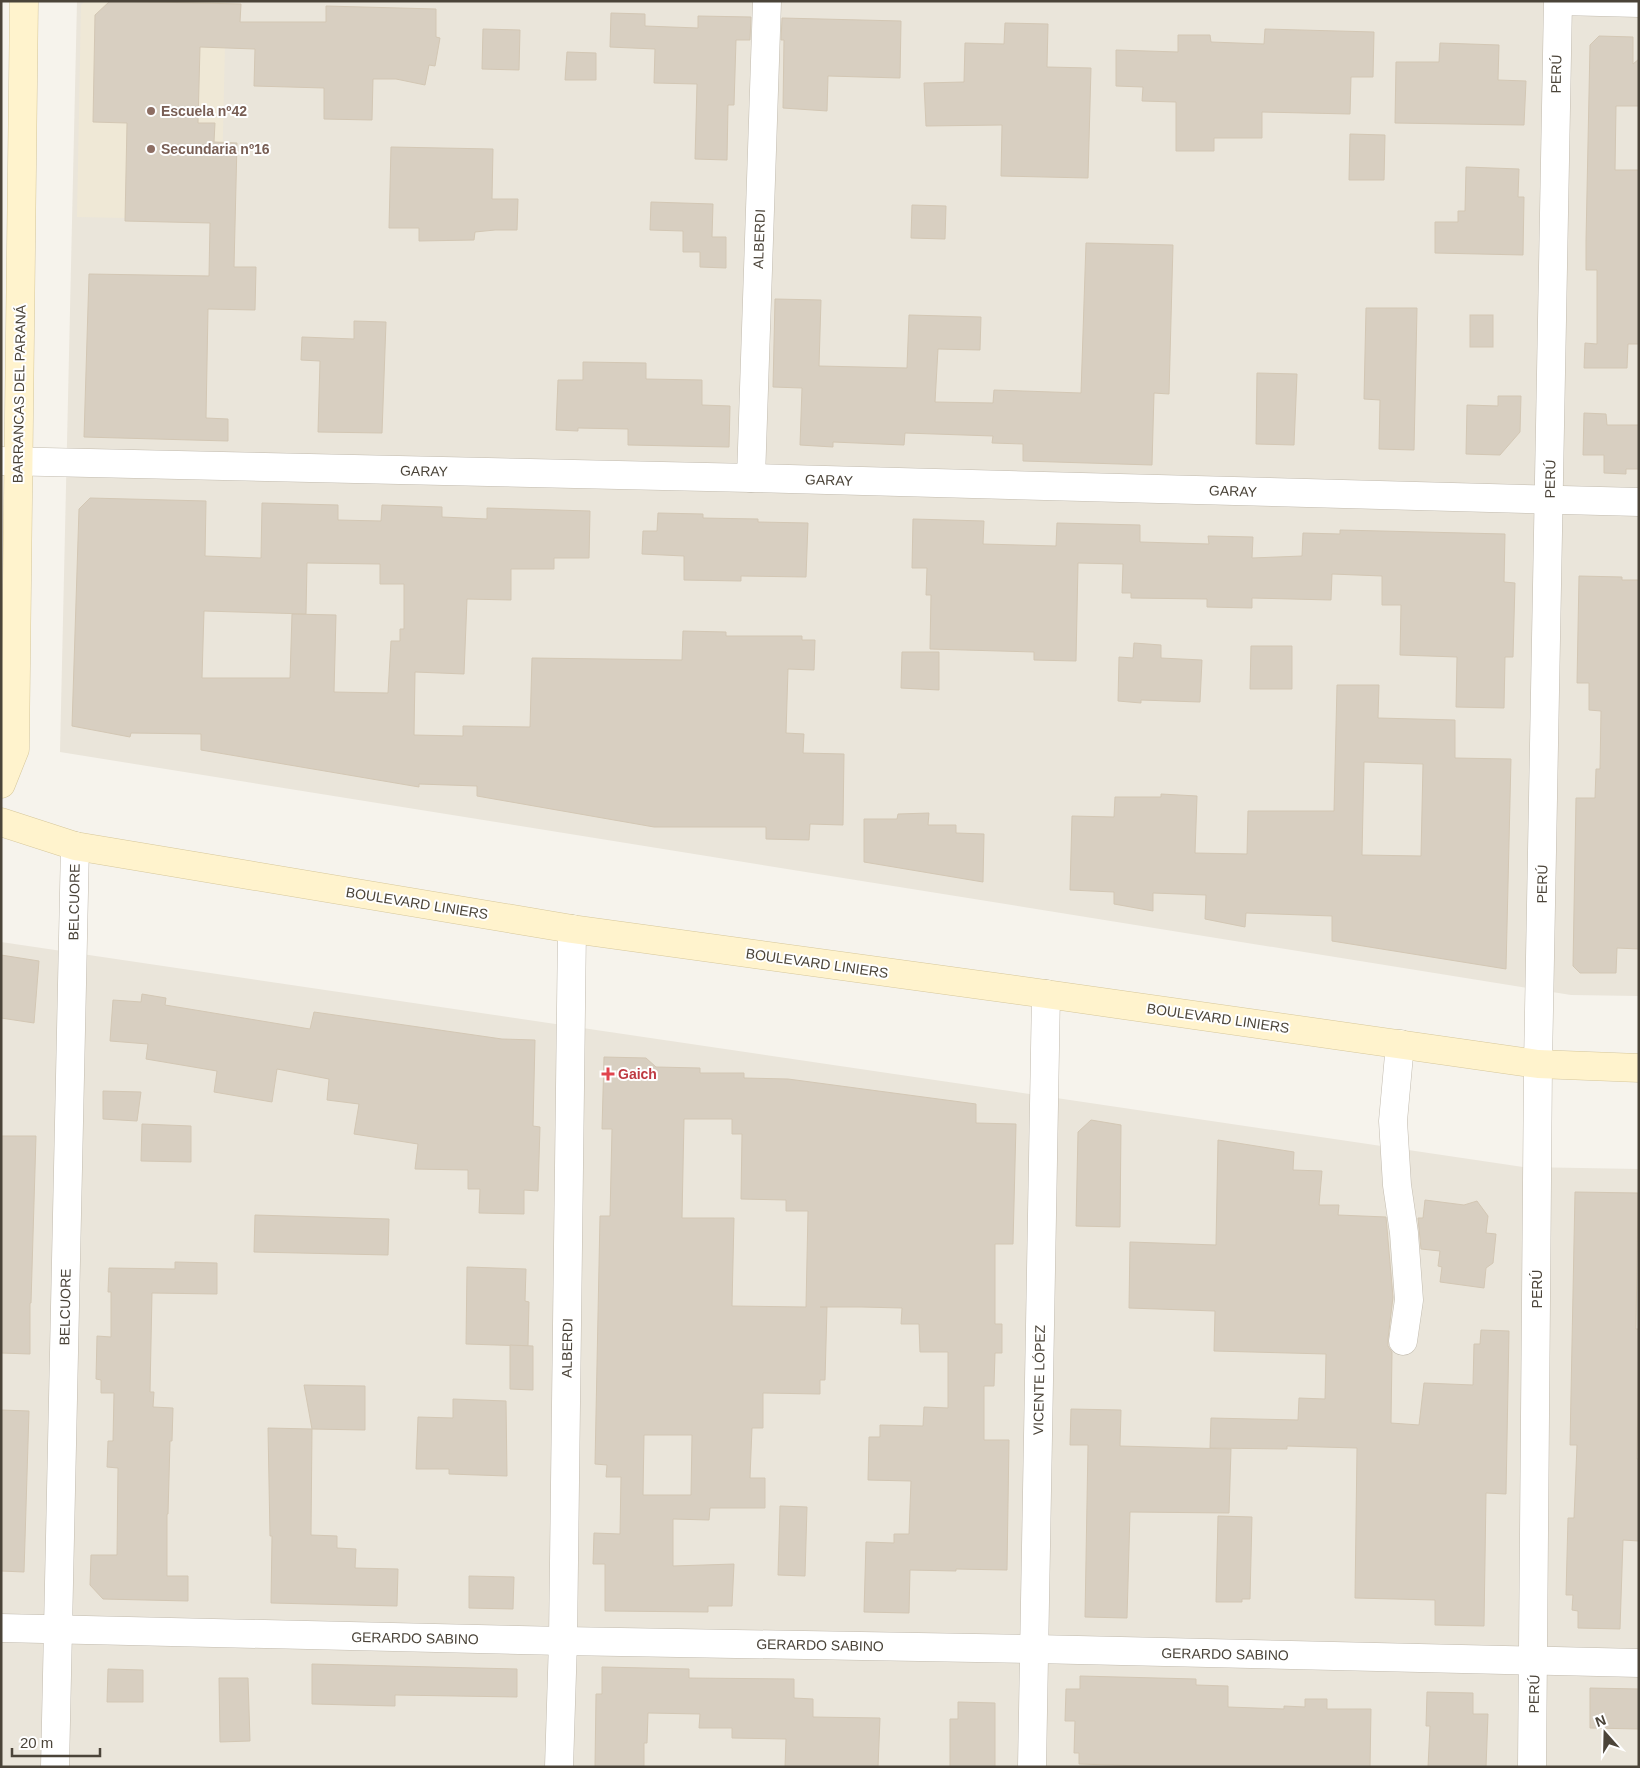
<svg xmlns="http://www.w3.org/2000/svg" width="1640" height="1768" viewBox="0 0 1640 1768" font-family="Arial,sans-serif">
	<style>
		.residential { fill: #eae5da }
		.education { fill: #efe8d6 }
		.building { fill: #d8cfc1; stroke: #d3c7b4; fill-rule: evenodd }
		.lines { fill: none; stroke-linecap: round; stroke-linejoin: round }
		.street-casing { stroke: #c2bbae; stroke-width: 29 }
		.secondary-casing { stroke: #d6c79b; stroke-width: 29 }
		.street { stroke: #fff; stroke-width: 28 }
		.secondary { stroke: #fff3cd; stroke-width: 28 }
		.education-dot { fill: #8d6e63; stroke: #fff; stroke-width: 2 }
		.health-dot { fill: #e0444e; stroke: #fff; stroke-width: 2 }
		.labels { text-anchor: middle; stroke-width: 4; stroke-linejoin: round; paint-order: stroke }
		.street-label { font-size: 14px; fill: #4b4439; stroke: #fff }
		.education-label { font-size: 14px; font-weight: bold; fill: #785e54; stroke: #fff; text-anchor: start }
		.health-label { font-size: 14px; font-weight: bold; fill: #be3a42; stroke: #fff; text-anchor: start }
	</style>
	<rect width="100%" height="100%" fill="#f6f3ec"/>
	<g class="residential">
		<path d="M 77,1 L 1639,1 L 1639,996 L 1571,995 L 60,752 Z"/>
		<path d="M 1,942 L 1523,1167 L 1639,1169 L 1639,1767 L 1,1767 Z"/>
	</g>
	<path class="education" d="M 85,1 L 226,1 L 221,220 L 77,217 L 81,5 Z"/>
	<g class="building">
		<path d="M 110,1 L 241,4 L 240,22 L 326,22 L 326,6 L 436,9 L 436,37 L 440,38 L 435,66 L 429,65 L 425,85 L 396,79 L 373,79 L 372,120 L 324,119 L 324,88 L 254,86 L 255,49 L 200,47 L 198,123 L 215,123 L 214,142 L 237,143 L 234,267 L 256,267 L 255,310 L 208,309 L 206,418 L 228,419 L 228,441 L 84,437 L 89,274 L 209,276 L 210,223 L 125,221 L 127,123 L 93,122 L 95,15 Z"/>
		<path d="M 611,13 L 645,14 L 645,26 L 698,28 L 698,16 L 751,17 L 750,40 L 736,40 L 734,105 L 728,105 L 727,160 L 695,159 L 697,84 L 654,83 L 655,49 L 610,47 Z"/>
		<path d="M 782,18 L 901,21 L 900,78 L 828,76 L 827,111 L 783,108 L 784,40 L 781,40 Z"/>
		<path d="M 1005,23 L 1048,24 L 1047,67 L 1091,68 L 1088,178 L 1001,176 L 1002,125 L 926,126 L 924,83 L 964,82 L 965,43 L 1004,44 Z"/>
		<path d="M 483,29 L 520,30 L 519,70 L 482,69 Z"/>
		<path d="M 1265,29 L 1374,32 L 1373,77 L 1351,77 L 1350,114 L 1262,112 L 1262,138 L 1214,138 L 1214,151 L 1176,151 L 1176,102 L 1142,101 L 1143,87 L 1116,86 L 1116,50 L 1178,52 L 1178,35 L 1210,35 L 1211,42 L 1264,44 Z"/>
		<path d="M 1599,36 L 1633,37 L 1633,64 L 1639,59 L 1639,106 L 1616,106 L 1615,170 L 1639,170 L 1639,344 L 1628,344 L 1627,368 L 1584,368 L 1585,343 L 1597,344 L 1597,270 L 1586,270 L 1586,241 L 1590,45 Z"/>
		<path d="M 1440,43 L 1499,45 L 1498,80 L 1526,81 L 1524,125 L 1395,123 L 1396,62 L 1439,62 Z"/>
		<path d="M 567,52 L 596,53 L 596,80 L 565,80 Z"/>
		<path d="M 1350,134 L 1385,135 L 1384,180 L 1349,180 Z"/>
		<path d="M 391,147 L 493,149 L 492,199 L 518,199 L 517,230 L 495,230 L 475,232 L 474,240 L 419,241 L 419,228 L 389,228 Z"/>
		<path d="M 1466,167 L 1519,169 L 1518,197 L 1524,197 L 1523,255 L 1435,253 L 1435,222 L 1458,222 L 1458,211 L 1465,211 Z"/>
		<path d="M 651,202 L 713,204 L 712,237 L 726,237 L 726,268 L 700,267 L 700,252 L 683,252 L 683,231 L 650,230 Z"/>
		<path d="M 912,205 L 946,206 L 945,239 L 911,238 Z"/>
		<path d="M 1086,243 L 1173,245 L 1169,394 L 1154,393 L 1152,465 L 1023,461 L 1023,444 L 992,443 L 993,436 L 905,433 L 904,445 L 833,442 L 833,447 L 800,445 L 802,388 L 773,387 L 775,299 L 821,300 L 819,366 L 907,368 L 909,315 L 981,317 L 980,350 L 938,349 L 935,402 L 993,403 L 994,390 L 1081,393 Z"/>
		<path d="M 1366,308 L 1417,308 L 1414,450 L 1379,449 L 1380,400 L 1364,399 Z"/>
		<rect x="1470" y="315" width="23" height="32"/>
		<path d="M 354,321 L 386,322 L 382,433 L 318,432 L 320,361 L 301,360 L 302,337 L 354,339 Z"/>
		<path d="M 583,362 L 646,363 L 646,379 L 702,380 L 702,405 L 730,406 L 729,447 L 628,445 L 628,429 L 578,428 L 578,431 L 556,430 L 558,380 L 583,380 Z"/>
		<path d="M 1257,373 L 1297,374 L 1294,445 L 1256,444 Z"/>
		<path d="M 1498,396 L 1521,396 L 1520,432 L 1500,455 L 1466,454 L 1467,405 L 1498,406 Z"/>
		<path d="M 1584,413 L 1606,414 L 1607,425 L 1639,425 L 1639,469 L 1626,469 L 1626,474 L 1604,473 L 1604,455 L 1583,455 Z"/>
		<path d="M 90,498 L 206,501 L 205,556 L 261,558 L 262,503 L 338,505 L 338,520 L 381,521 L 382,505 L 442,507 L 442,517 L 487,519 L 487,508 L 590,511 L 589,558 L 554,558 L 554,569 L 511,569 L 511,600 L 467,599 L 464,674 L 415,672 L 414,735 L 463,736 L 463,726 L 530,727 L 532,658 L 682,660 L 683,631 L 726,632 L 726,636 L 802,636 L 802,640 L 815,640 L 814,670 L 788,669 L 786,733 L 804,734 L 803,753 L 844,754 L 843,825 L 810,824 L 809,840 L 766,839 L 766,827 L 654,827 L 477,796 L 477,786 L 419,784 L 419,787 L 201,750 L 201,734 L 131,733 L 130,737 L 72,726 L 79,509 ZM 307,563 L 380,564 L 380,584 L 404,584 L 404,629 L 400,629 L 400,641 L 391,641 L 388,693 L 334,692 L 336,615 L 292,614 L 290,678 L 202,678 L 204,611 L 306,614 Z"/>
		<path d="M 658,513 L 703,514 L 703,518 L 758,519 L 758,522 L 808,523 L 806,577 L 741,576 L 741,581 L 684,580 L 684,556 L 642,554 L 643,531 L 657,531 Z"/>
		<path d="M 913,519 L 984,521 L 983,544 L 1056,546 L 1057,523 L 1140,525 L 1140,542 L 1209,544 L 1208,536 L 1253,537 L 1252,558 L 1302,556 L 1303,533 L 1340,534 L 1340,530 L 1505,534 L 1504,582 L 1515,583 L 1513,657 L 1505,657 L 1504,708 L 1456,707 L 1457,657 L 1400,655 L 1401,605 L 1382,605 L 1382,576 L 1332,574 L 1331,600 L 1252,598 L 1252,608 L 1207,607 L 1207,599 L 1131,598 L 1131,593 L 1122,593 L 1123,564 L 1078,563 L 1076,661 L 1034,660 L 1034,652 L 930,649 L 931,595 L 926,595 L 927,568 L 912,568 Z"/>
		<path d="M 1579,576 L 1622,577 L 1622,580 L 1639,580 L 1639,949 L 1617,948 L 1616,973 L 1580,973 L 1573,966 L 1576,798 L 1595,798 L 1596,769 L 1600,769 L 1601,711 L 1589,710 L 1589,683 L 1577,683 Z"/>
		<path d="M 1134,643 L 1161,645 L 1161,658 L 1202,660 L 1200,702 L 1141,700 L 1141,703 L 1118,701 L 1119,657 L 1133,658 Z"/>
		<path d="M 1251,646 L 1292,646 L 1292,689 L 1250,689 Z"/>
		<path d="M 902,652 L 939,652 L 939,690 L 901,688 Z"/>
		<path d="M 1337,685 L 1379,685 L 1378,718 L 1455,720 L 1455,758 L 1511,759 L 1506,969 L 1332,941 L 1332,916 L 1246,913 L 1245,927 L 1205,919 L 1206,895 L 1153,893 L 1153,911 L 1114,904 L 1114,892 L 1070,890 L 1072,816 L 1114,817 L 1115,797 L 1161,797 L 1161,794 L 1197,796 L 1195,853 L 1247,854 L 1248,811 L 1334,811 ZM 1364,762 L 1423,764 L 1421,856 L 1362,855 Z"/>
		<path d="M 929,813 L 928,825 L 956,825 L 956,833 L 984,834 L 983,882 L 864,862 L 864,819 L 897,819 L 898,814 Z"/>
		<path d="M 1,955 L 39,961 L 34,1023 L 1,1018 Z"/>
		<path d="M 142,994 L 166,998 L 165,1005 L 310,1029 L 314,1012 L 502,1039 L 535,1040 L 533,1126 L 540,1127 L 538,1191 L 524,1190 L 524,1214 L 479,1213 L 480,1189 L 468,1189 L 468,1170 L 415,1169 L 418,1144 L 354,1134 L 359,1104 L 327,1100 L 329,1079 L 277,1069 L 272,1102 L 214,1092 L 217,1071 L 146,1059 L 148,1044 L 110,1041 L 113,1000 L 141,1002 Z"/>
		<path d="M 604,1057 L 646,1058 L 656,1067 L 700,1068 L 700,1073 L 744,1073 L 744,1078 L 788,1079 L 976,1104 L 976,1123 L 1016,1124 L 1013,1244 L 995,1244 L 995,1324 L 1002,1324 L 1002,1353 L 995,1353 L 994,1386 L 984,1386 L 984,1440 L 1009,1440 L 1007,1570 L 956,1569 L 956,1571 L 910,1570 L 909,1613 L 864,1612 L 866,1542 L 894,1543 L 894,1534 L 909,1534 L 910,1507 L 911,1481 L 868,1480 L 869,1437 L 880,1437 L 880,1425 L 923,1426 L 924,1407 L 948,1408 L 948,1352 L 920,1352 L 919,1324 L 901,1324 L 902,1308 L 862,1307 L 820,1307 L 827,1307 L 825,1380 L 820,1380 L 820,1394 L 763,1393 L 763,1428 L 752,1428 L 750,1478 L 765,1478 L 765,1508 L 710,1508 L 709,1520 L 673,1519 L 673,1566 L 734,1564 L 732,1606 L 708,1606 L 708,1612 L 605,1611 L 605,1564 L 593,1564 L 594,1533 L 620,1534 L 621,1477 L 606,1477 L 607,1465 L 595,1464 L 600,1216 L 610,1216 L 612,1129 L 602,1129 ZM 684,1119 L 732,1119 L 732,1134 L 742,1134 L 741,1199 L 786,1200 L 786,1211 L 808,1211 L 806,1307 L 732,1306 L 734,1218 L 682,1218 ZM 644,1435 L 692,1435 L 691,1495 L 643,1495 Z"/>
		<path d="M 103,1091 L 141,1092 L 137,1121 L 103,1119 Z"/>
		<path d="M 1091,1120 L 1121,1125 L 1120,1227 L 1076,1226 L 1078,1132 Z"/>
		<path d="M 142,1124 L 191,1126 L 191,1162 L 141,1161 Z"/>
		<path d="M 1,1136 L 36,1136 L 31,1303 L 30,1303 L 30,1354 L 1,1353 Z"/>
		<path d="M 1218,1140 L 1294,1152 L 1293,1170 L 1322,1171 L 1319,1205 L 1339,1205 L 1338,1215 L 1386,1217 L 1393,1297 L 1388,1339 L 1388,1346 L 1392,1352 L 1391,1423 L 1419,1425 L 1424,1383 L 1473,1385 L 1474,1344 L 1480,1344 L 1481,1330 L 1509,1331 L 1506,1494 L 1486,1493 L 1484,1626 L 1435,1625 L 1435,1600 L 1355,1598 L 1357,1448 L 1287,1446 L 1287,1449 L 1210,1448 L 1211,1418 L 1298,1420 L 1299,1398 L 1325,1399 L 1326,1354 L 1214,1351 L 1215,1311 L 1129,1308 L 1130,1242 L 1216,1245 Z"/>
		<path d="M 1575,1192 L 1638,1193 L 1636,1329 L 1639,1329 L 1637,1459 L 1639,1459 L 1639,1541 L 1623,1540 L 1620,1629 L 1578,1628 L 1578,1611 L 1572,1610 L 1573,1595 L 1566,1595 L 1568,1518 L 1574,1518 L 1577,1445 L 1570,1445 Z"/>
		<path d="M 1425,1200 L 1464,1205 L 1477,1201 L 1488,1216 L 1486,1233 L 1496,1234 L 1493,1263 L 1486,1268 L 1484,1288 L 1440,1282 L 1442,1267 L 1438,1266 L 1440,1251 L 1421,1249 L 1418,1218 L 1423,1218 Z"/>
		<path d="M 255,1215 L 389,1219 L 388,1255 L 254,1252 Z"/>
		<path d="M 175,1262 L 217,1263 L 217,1294 L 152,1293 L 150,1392 L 154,1392 L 153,1407 L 173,1408 L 172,1441 L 170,1441 L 168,1514 L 167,1514 L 167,1576 L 188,1576 L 188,1601 L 103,1599 L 90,1585 L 91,1555 L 117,1555 L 118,1468 L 107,1467 L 108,1441 L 113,1441 L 114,1393 L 101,1393 L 101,1380 L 96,1379 L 97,1336 L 111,1337 L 111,1292 L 108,1292 L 109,1268 L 175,1269 Z"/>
		<path d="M 467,1267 L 526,1269 L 525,1301 L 529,1302 L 528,1346 L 466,1344 Z"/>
		<path d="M 510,1345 L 533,1346 L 533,1390 L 510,1389 Z"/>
		<path d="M 304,1385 L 365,1386 L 365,1430 L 312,1429 Z"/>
		<path d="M 453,1399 L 506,1401 L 507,1476 L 449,1474 L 449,1469 L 416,1469 L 418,1417 L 453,1418 Z"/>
		<path d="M 1071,1409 L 1121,1410 L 1120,1446 L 1231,1449 L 1229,1513 L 1130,1512 L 1127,1618 L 1085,1617 L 1088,1445 L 1070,1445 Z"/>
		<path d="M 1,1410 L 29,1411 L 24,1572 L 1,1571 Z"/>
		<path d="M 268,1428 L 312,1429 L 311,1535 L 337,1536 L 337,1548 L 356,1549 L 355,1568 L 398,1569 L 397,1606 L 271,1603 L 272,1536 L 270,1536 Z"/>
		<path d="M 780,1506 L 807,1507 L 805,1576 L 778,1575 Z"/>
		<path d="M 1218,1516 L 1252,1517 L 1250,1599 L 1242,1599 L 1242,1602 L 1216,1602 Z"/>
		<path d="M 469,1576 L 514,1577 L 513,1609 L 469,1608 Z"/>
		<path d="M 312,1664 L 517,1669 L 517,1697 L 395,1695 L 395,1706 L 312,1704 Z"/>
		<path d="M 602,1667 L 689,1669 L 689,1678 L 794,1679 L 794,1698 L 813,1699 L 813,1717 L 880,1718 L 878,1767 L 785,1767 L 786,1739 L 732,1738 L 732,1728 L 699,1728 L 700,1714 L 648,1713 L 647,1743 L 644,1743 L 644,1767 L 595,1767 L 596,1694 L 602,1694 Z"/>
		<path d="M 108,1669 L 143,1670 L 143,1702 L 107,1702 Z"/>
		<path d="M 1080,1676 L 1196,1679 L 1196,1685 L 1228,1686 L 1228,1707 L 1284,1709 L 1284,1706 L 1305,1707 L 1305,1699 L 1327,1699 L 1327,1709 L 1371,1709 L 1370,1767 L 1173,1767 L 1079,1764 L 1079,1753 L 1074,1753 L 1075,1721 L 1065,1721 L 1066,1689 L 1080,1689 Z"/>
		<path d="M 219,1678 L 248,1678 L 250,1741 L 220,1742 Z"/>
		<path d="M 1590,1688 L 1639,1689 L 1639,1729 L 1590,1728 Z"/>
		<path d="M 1427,1692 L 1473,1693 L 1473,1714 L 1488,1714 L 1486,1767 L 1428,1767 L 1430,1726 L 1426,1726 Z"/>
		<path d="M 958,1702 L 995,1703 L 995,1767 L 950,1767 L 950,1719 L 958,1719 Z"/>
	</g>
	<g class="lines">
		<defs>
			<g id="street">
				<path d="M 1561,1 L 1639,3"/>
				<path d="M 1,461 L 751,478 L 1639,502"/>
				<path d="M 751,478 L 767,1"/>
				<path d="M 1400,1044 L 1393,1121 L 1397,1185 L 1404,1233 L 1409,1300 L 1403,1341"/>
				<path d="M 1,1628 L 563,1641 L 1035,1649 L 1639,1663"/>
				<path d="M 55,1767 L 75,846"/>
				<path d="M 559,1767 L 563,1641 L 572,929"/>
				<path d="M 1032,1767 L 1046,994"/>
				<path d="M 1532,1767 L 1538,1064 L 1558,1"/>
			</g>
			<g id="secondary">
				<path d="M 1,784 L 15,749 L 24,1"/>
				<path d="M 1,822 L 75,846 L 572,929 L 1046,994 L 1538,1064 L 1639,1068"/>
			</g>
		</defs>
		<use href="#street" class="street-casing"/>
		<use href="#secondary" class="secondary-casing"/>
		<use href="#street" class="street"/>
		<use href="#secondary" class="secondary"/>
	</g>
	<g class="education-dot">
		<circle cx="151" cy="111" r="5"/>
		<circle cx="151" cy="149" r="5"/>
	</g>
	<path class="health-dot" d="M605.5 1066.5h5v5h5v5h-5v5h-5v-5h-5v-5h5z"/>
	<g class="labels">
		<g class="street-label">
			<text transform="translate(1556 74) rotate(-89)" y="5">PERÚ</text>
			<text transform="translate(759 239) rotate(-88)" y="5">ALBERDI</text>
			<text transform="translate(19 394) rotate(-89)" y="5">BARRANCAS DEL PARANÁ</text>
			<text transform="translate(424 471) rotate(1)" y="5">GARAY</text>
			<text transform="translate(1550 479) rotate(-89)" y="5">PERÚ</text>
			<text transform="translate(829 480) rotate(2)" y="5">GARAY</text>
			<text transform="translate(1233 491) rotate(2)" y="5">GARAY</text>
			<text transform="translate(1542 884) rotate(-89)" y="5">PERÚ</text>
			<text transform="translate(74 902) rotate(-89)" y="5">BELCUORE</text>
			<text transform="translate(417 903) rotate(9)" y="5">BOULEVARD LINIERS</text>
			<text transform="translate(817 963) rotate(8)" y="5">BOULEVARD LINIERS</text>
			<text transform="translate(1218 1018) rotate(8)" y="5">BOULEVARD LINIERS</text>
			<text transform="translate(1537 1289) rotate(-90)" y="5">PERÚ</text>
			<text transform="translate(65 1307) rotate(-89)" y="5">BELCUORE</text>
			<text transform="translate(567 1348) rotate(-89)" y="5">ALBERDI</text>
			<text transform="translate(1039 1380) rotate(-89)" y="5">VICENTE LÓPEZ</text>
			<text transform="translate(415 1638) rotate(1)" y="5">GERARDO SABINO</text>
			<text transform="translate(820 1645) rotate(1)" y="5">GERARDO SABINO</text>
			<text transform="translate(1225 1654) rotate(1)" y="5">GERARDO SABINO</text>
			<text transform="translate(1534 1694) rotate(-89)" y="5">PERÚ</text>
		</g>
		<g class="education-label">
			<text x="161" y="116">Escuela nº42</text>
			<text x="161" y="154">Secundaria nº16</text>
		</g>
		<g class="health-label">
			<text x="618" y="1079">Gaich</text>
		</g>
	</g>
	<rect width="1640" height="1768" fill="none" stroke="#4b4439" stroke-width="5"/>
	<g transform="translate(1605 1733) rotate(340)" stroke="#ffffff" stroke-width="4" paint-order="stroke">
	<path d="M0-4L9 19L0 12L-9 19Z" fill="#4b4439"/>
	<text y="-8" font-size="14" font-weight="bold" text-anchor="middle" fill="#4b4439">N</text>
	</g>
	<path d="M12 1748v8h88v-8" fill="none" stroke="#4b4439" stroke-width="2.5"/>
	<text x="20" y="1748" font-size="15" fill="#4b4439" stroke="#ffffff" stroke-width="4" paint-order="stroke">20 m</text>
</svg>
